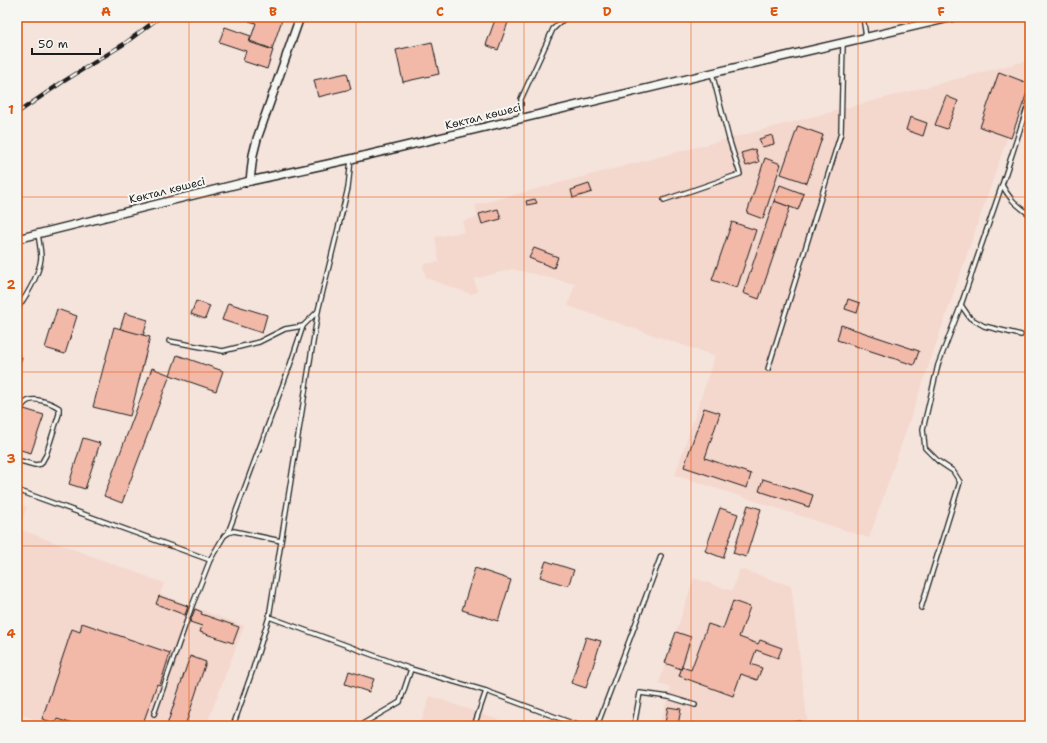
<svg xmlns="http://www.w3.org/2000/svg" width="1047" height="743" viewBox="0 0 1047 743" font-family="'Shantell Sans',sans-serif">
	<style>
		.built { fill: #f4d7cd }
		.building { fill: #f2b9a9; stroke: #1c1c1c }
		.lines { fill: none; stroke-linecap: round; stroke-linejoin: round }
		.service-casing { stroke: #1c1c1c; stroke-width: 6 }
		.minor-casing { stroke: #1c1c1c; stroke-width: 10 }
		.service { stroke: #f6f6f2; stroke-width: 3.5 }
		.minor { stroke: #f6f6f2; stroke-width: 7 }
		.rail-casing { stroke: #1c1c1c; stroke-width: 4 }
		.rail { stroke: #f6f6f2; stroke-width: 2.5; stroke-dasharray: 8; stroke-linecap: butt }
		.grid { fill: none; stroke: #de560d; stroke-width: 1; stroke-opacity: 0.55 }
		.labels { text-anchor: middle; stroke-width: 4; stroke-linejoin: round; paint-order: stroke }
		.street-label { font-size: 11px; fill: #1c1c1c; stroke: #f6f6f2 }
		.neatline { fill: none; stroke: #de560d; stroke-width: 1.5 }
		.grid-label { font-size: 13px; text-anchor: middle; font-weight: bold; fill: #de560d }
	</style>
	<rect width="100%" height="100%" fill="#f5e4dc"/>
	<filter id="ink" filterUnits="userSpaceOnUse"><feTurbulence type="fractalNoise" baseFrequency=".025" numOctaves="2"/><feDisplacementMap in="SourceGraphic" scale="8" xChannelSelector="R" yChannelSelector="G"/><feConvolveMatrix kernelMatrix="1 2 1 2 8 2 1 2 1" color-interpolation-filters="sRGB"/></filter>
	<g filter="url(#ink)">
		<g class="built">
			<path d="M 1030,60 L 1030,72 L 869,538 L 675,475 L 715,356 L 568,306 L 575,284 L 512,269 L 474,279 L 477,292 L 471,294 L 426,278 L 423,264 L 439,262 L 435,237 L 464,232 L 463,221 L 478,217 L 475,205 Z"/>
			<path d="M 17,503 L 27,507 L 19,529 L 164,583 L 160,594 L 244,626 L 206,726 L 35,726 L 36,720 L 17,713 Z"/>
			<path d="M 740,569 L 791,586 L 808,726 L 659,726 L 671,688 L 659,683 L 694,578 L 732,591 Z"/>
			<path d="M 430,696 L 516,726 L 420,726 Z"/>
		</g>
		<g class="building">
			<path d="M 251,17 L 283,17 L 272,49 L 250,41 L 256,23 L 249,21 Z"/>
			<path d="M 496,17 L 510,17 L 498,50 L 486,45 Z"/>
			<path d="M 225,27 L 251,36 L 249,42 L 273,50 L 267,69 L 243,61 L 246,51 L 219,42 Z"/>
			<path d="M 432,42 L 439,74 L 403,82 L 396,50 Z"/>
			<path d="M 999,72 L 1030,84 L 1011,138 L 980,127 Z"/>
			<path d="M 347,73 L 351,89 L 318,97 L 314,80 Z"/>
			<path d="M 946,96 L 958,101 L 947,129 L 935,125 Z"/>
			<path d="M 910,117 L 927,123 L 923,136 L 906,130 Z"/>
			<path d="M 798,126 L 823,135 L 807,183 L 781,174 Z"/>
			<path d="M 772,135 L 774,144 L 762,147 L 759,139 Z"/>
			<path d="M 755,149 L 759,162 L 746,166 L 741,153 Z"/>
			<path d="M 765,158 L 781,164 L 763,219 L 747,213 Z"/>
			<path d="M 589,184 L 592,192 L 573,198 L 571,190 Z"/>
			<path d="M 780,185 L 804,194 L 798,210 L 774,201 Z"/>
			<path d="M 535,199 L 537,203 L 527,205 L 526,201 Z"/>
			<path d="M 774,201 L 790,207 L 759,299 L 743,293 Z"/>
			<path d="M 498,209 L 501,219 L 482,224 L 479,214 Z"/>
			<path d="M 732,222 L 756,230 L 737,288 L 712,280 Z"/>
			<path d="M 534,248 L 558,257 L 554,268 L 529,258 Z"/>
			<path d="M 848,299 L 860,303 L 857,313 L 845,309 Z"/>
			<path d="M 196,301 L 210,306 L 205,319 L 191,314 Z"/>
			<path d="M 228,303 L 267,315 L 262,333 L 222,320 Z"/>
			<path d="M 57,309 L 77,316 L 65,354 L 45,348 Z"/>
			<path d="M 125,313 L 148,320 L 143,336 L 120,329 Z"/>
			<path d="M 841,325 L 919,351 L 914,365 L 837,340 Z"/>
			<path d="M 114,327 L 150,337 L 130,416 L 93,407 Z"/>
			<path d="M 177,355 L 223,371 L 216,391 L 170,375 Z"/>
			<path d="M 17,356 L 22,357 L 17,374 Z"/>
			<path d="M 152,368 L 170,375 L 122,503 L 104,496 Z"/>
			<path d="M 704,408 L 720,413 L 705,458 L 751,474 L 747,488 L 684,467 Z"/>
			<path d="M 24,409 L 44,415 L 31,453 L 17,449 L 17,430 Z"/>
			<path d="M 83,438 L 100,443 L 85,489 L 69,484 Z"/>
			<path d="M 763,479 L 813,495 L 809,507 L 759,491 Z"/>
			<path d="M 748,505 L 761,509 L 746,557 L 733,553 Z"/>
			<path d="M 720,508 L 738,514 L 723,558 L 705,551 Z"/>
			<path d="M 546,561 L 574,570 L 568,586 L 540,577 Z"/>
			<path d="M 475,568 L 511,580 L 498,621 L 462,610 Z"/>
			<path d="M 159,596 L 188,606 L 185,615 L 156,604 Z"/>
			<path d="M 733,601 L 750,607 L 739,637 L 758,644 L 760,640 L 782,648 L 778,658 L 756,650 L 751,664 L 762,668 L 757,680 L 741,674 L 733,696 L 679,676 L 682,667 L 691,670 L 708,624 L 723,629 Z"/>
			<path d="M 195,609 L 202,612 L 201,614 L 239,627 L 233,643 L 200,632 L 202,626 L 190,622 Z"/>
			<path d="M 82,623 L 170,653 L 160,685 L 157,684 L 142,726 L 79,726 L 57,719 L 55,723 L 42,719 L 72,629 L 80,632 Z"/>
			<path d="M 676,632 L 691,637 L 681,669 L 665,663 Z"/>
			<path d="M 586,637 L 601,641 L 586,688 L 571,683 Z"/>
			<path d="M 190,656 L 206,662 L 185,726 L 170,726 L 167,725 Z"/>
			<path d="M 349,671 L 374,679 L 369,692 L 345,684 Z"/>
			<path d="M 668,707 L 681,709 L 678,725 L 665,723 Z"/>
			<path d="M 801,721 L 802,726 L 793,726 L 793,722 Z"/>
		</g>
		<g class="lines">
			<defs>
				<g id="service">
					<path d="M 863,17 L 866,37"/>
					<path d="M 521,118 L 521,99 L 553,29 L 566,17"/>
					<path d="M 351,159 L 348,188 L 318,311 L 269,617 L 411,669 L 486,691 L 580,726"/>
					<path d="M 1002,185 C 1011,201 1016,204 1030,215"/>
					<path d="M 664,200 L 740,174 L 729,139 L 712,73"/>
					<path d="M 961,305 L 970,318 L 984,326 L 1021,335"/>
					<path d="M 17,309 C 27,295 39,276 41,258 C 41,251 39,241 38,234"/>
					<path d="M 169,341 L 223,351 L 259,342 L 285,329 L 303,326"/>
					<path d="M 768,369 L 841,133 L 843,43"/>
					<path d="M 17,421 C 19,415 20,406 26,402 C 33,396 52,403 59,408 L 59,414 L 46,455 L 41,464 L 35,465 L 17,460"/>
					<path d="M 17,490 L 210,560"/>
					<path d="M 228,533 L 289,368 L 303,326 L 318,311"/>
					<path d="M 921,608 L 960,482 L 953,471 L 938,461 L 925,448 L 923,429 L 938,365 L 961,305 L 1002,185 L 1030,99"/>
					<path d="M 154,714 L 192,606 L 210,560 L 224,536 L 228,533 L 234,531 L 281,541"/>
					<path d="M 233,726 L 252,672 L 269,617"/>
					<path d="M 359,726 L 400,702 L 411,669"/>
					<path d="M 474,726 L 486,691"/>
					<path d="M 597,726 L 661,556"/>
					<path d="M 634,726 L 640,693 L 669,697 L 695,705"/>
				</g>
				<g id="minor">
					<path d="M 250,181 L 253,155 L 257,139 L 300,17"/>
					<path d="M 17,239 L 250,181 L 351,159 L 712,73 L 954,17"/>
				</g>
			</defs>
			<use href="#service" class="service-casing"/>
			<use href="#minor" class="minor-casing"/>
			<use href="#service" class="service"/>
			<use href="#minor" class="minor"/>
			<defs>
				<path id="rail" d="M 17,113 L 61,83 L 124,44 L 160,17"/>
			</defs>
			<use href="#rail" class="rail-casing"/>
			<use href="#rail" class="rail"/>
		</g>
	</g>
	<path class="grid" d="M 189,17 L 189,726M 356,17 L 356,726M 524,17 L 524,726M 691,17 L 691,726M 858,17 L 858,726M 17,197 L 1030,197M 17,372 L 1030,372M 17,546 L 1030,546"/>
	<g class="labels">
		<g class="street-label">
			<text transform="translate(483 116) rotate(-14)" y="4">Көктал көшесі</text>
			<text transform="translate(167 190) rotate(-14)" y="4">Көктал көшесі</text>
		</g>
	</g>
	<rect width="1047" height="743" fill="none" stroke="#f6f6f2" stroke-width="44"/>
	<path d="M32 48v6h68v-6" fill="none" stroke="#1c1c1c" stroke-width="2"/>
	<text x="38" y="48" font-size="12" fill="#1c1c1c" stroke="#f6f6f2" stroke-width="3" paint-order="stroke">50 m</text>
	<rect x="22" y="22" width="1003" height="699" class="neatline"/>
	<g class="grid-label">
		<text x="106" y="16">A</text>
		<text x="273" y="16">B</text>
		<text x="440" y="16">C</text>
		<text x="607" y="16">D</text>
		<text x="774" y="16">E</text>
		<text x="941" y="16">F</text>
		<text x="11" y="114">1</text>
		<text x="11" y="289">2</text>
		<text x="11" y="463">3</text>
		<text x="11" y="638">4</text>
	</g>
</svg>
